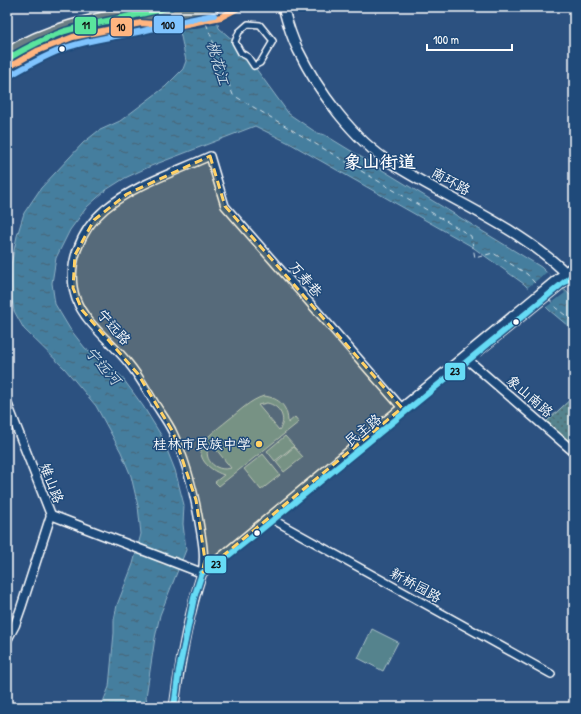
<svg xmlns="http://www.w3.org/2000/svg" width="581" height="714" viewBox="0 0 581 714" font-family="'Patrick Hand','LXGW WenKai TC',sans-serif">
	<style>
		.grass { fill: url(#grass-dots); stroke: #aac1c6 }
		.garden { fill: #54838d; stroke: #aac1c6; fill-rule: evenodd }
		.water { fill: url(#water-ripples); stroke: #8fb2c5 }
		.pier { fill: #2c5180 }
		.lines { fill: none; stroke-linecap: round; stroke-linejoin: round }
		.ferry { stroke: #d0dfe7; stroke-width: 1; stroke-dasharray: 5 4; stroke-linecap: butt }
		.pedestrian-casing { stroke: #fff; stroke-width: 8 }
		.minor-casing { stroke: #fff; stroke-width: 10 }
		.tertiary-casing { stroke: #fff; stroke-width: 11 }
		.secondary-casing { stroke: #fff; stroke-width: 12 }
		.trunk-casing { stroke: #fff; stroke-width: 14 }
		.pedestrian { stroke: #1f4a7a; stroke-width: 5 }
		.minor { stroke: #1f4a7a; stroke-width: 7 }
		.tertiary { stroke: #1f4a7a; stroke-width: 8 }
		.secondary { stroke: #1f4a7a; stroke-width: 9 }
		.trunk { stroke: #6c7e84; stroke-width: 11 }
		.bus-1-casing { stroke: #1f4a7a; stroke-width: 9 }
		.bus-2-casing { stroke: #1f4a7a; stroke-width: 9 }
		.bus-3-casing { stroke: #1f4a7a; stroke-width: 9 }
		.bus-4-casing { stroke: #1f4a7a; stroke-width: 9 }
		.bus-1 { stroke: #66dbf5; stroke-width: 6 }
		.bus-2 { stroke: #ffb580; stroke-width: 6 }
		.bus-3 { stroke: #80c4ff; stroke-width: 6 }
		.bus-4 { stroke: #5ae49d; stroke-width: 6 }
		.marked { fill: #ffd166; fill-opacity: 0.2; stroke: #ffd166; stroke-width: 3; stroke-dasharray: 8 5; stroke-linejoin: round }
		.bus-dot { fill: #fff; stroke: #1f4a7a; stroke-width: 1.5 }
		.poi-dot { fill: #ffd166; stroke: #1f4a7a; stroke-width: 1.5 }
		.labels { text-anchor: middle; stroke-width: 3; stroke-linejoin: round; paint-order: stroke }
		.street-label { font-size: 14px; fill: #fff; stroke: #1f4a7a }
		.poi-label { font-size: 14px; fill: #fff; stroke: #1f4a7a; text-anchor: end }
		.water-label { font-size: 15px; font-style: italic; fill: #d0dfe7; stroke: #1f4a7a }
		.district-label { font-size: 18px; font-weight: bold; fill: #fff; stroke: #1f4a7a }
		.line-badge { stroke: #1f4a7a; stroke-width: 1.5 }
		.pale-badge-label { font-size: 11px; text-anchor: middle; font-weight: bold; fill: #111 }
	</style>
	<defs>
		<pattern id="grass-dots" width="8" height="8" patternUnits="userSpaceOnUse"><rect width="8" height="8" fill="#54838d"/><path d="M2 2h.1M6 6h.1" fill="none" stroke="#506a70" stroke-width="1.8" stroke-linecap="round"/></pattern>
		<pattern id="water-ripples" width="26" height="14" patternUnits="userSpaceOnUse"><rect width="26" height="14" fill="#457e9e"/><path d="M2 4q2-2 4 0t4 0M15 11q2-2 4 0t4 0" fill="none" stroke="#486575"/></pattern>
	</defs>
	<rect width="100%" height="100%" fill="#2c5180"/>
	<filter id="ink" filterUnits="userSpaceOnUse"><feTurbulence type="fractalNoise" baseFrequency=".025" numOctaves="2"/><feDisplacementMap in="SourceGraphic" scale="8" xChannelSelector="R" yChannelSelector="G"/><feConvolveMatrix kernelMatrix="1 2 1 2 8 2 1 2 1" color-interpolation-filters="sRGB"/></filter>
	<g filter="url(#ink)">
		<path class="grass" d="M 574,396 L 574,449 L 547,421 Z"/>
		<g class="garden">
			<path d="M 264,396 C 280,398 288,407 288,423 L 295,417 L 299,422 L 219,486 L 215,482 L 224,475 C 206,469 191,453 209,436 C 215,430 222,425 228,420 C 240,411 250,400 264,396 ZM 267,403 C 279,405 288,419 279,430 L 258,405 ZM 211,443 L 231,468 C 215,473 200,457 211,443 Z"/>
			<path d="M 285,436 L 294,446 L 275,461 L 267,451 Z"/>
			<path d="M 294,447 L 303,457 L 284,472 L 276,462 Z"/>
			<path d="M 263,454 L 280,475 L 261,490 L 244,469 Z"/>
			<path d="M 372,629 L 398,642 L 383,671 L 358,658 Z"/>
		</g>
		<path class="water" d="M 175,7 L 213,7 L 219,28 L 235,42 L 254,66 L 289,114 L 317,133 L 325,135 L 541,267 L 574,299 L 574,331 L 549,310 L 524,284 L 471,246 L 291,144 L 255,126 L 151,166 L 125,178 L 106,190 L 87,207 L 70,230 L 56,258 L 52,283 L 55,304 L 70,329 L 85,348 L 121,376 L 143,406 L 161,435 L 175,470 L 184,505 L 183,524 L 186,550 L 160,615 L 155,638 L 146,697 L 148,707 L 101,707 L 109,687 L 114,633 L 114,620 L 117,605 L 133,564 L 141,534 L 138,506 L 131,476 L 121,452 L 96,406 L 65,369 L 24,329 L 14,311 L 12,299 L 11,265 L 17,236 L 24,213 L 41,188 L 83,143 L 98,131 L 120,121 L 165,87 L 183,69 L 186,61 Z"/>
		<g class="pier">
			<path d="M 175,7 L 213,7 L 218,24 L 180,31 Z"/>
			<path d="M 547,272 L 565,293 L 545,308 L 527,288 Z"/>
		</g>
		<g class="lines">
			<g class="ferry">
				<path d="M 203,15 L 233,95 L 471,236 L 475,258 L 493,253 L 527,274 L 540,289"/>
				<path d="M 549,299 L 556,308 L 574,322"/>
			</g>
			<defs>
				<path id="pedestrian" d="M 248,24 L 260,25 L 273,41 L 260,63 L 254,66 L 248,57 L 241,53 L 235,42 L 239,32 Z"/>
				<g id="minor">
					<path d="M 270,518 L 551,674"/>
					<path d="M 202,573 C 205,557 203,545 200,528 C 195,496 187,463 173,433 C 168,422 160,412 154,402 C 146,389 139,376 129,364 C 113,343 85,324 76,299 C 65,267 80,230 105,209 C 134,185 175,172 210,156 L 225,206 L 402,408"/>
				</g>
				<g id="tertiary">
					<path d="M 479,351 L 574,274"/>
					<path d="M 468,360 L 574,452"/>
					<path d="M 7,403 L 51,515 L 21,608 L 15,625 L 7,640"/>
					<path d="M 51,515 L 202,573"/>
					<path d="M 174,707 C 180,662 188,616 202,573 L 574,265"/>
				</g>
				<path id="secondary" d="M 283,7 C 287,22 291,36 298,50 C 318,91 353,139 391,163 C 452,202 524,228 574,281"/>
				<g id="trunk">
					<path d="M 7,54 C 46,29 93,19 139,12 C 151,10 163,10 176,8"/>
					<path d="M 7,68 L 37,51 L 67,39 L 103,30 L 141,23 L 175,14 L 213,7"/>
				</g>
			</defs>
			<use href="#pedestrian" class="pedestrian-casing"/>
			<use href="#minor" class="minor-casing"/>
			<use href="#tertiary" class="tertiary-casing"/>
			<use href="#secondary" class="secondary-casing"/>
			<use href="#trunk" class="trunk-casing"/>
			<use href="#pedestrian" class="pedestrian"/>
			<use href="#minor" class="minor"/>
			<use href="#tertiary" class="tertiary"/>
			<use href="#secondary" class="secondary"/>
			<use href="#trunk" class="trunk"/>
			<defs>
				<path id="bus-1" d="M 174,707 L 179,670 L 194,598 L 202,573 L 224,559 L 257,533 L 574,274"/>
				<path id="bus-2" d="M 7,68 L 37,51 L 73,37 L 141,23 L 177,26 L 221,17 L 240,7"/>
				<path id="bus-3" d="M 11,75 C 30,64 48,54 68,47 C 92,39 118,36 143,31 C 167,25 190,19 214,15"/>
				<path id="bus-4" d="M 7,59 C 26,48 45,38 65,31 C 100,21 136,16 170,7"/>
			</defs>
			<use href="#bus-1" class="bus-1-casing"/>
			<use href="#bus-2" class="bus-2-casing"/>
			<use href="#bus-3" class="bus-3-casing"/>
			<use href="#bus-4" class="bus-4-casing"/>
			<use href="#bus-1" class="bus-1"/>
			<use href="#bus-2" class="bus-2"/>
			<use href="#bus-3" class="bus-3"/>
			<use href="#bus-4" class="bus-4"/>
		</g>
	</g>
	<path class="marked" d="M 210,156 L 225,206 L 402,408 L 202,573 L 205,560 L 196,500 L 173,432 L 138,374 L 82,310 L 73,288 L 75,255 L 94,220 L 127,194 Z"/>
	<g class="bus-dot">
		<circle cx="62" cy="49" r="3.5"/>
		<circle cx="516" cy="322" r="3.5"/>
		<circle cx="257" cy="533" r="3.5"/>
	</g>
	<circle class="poi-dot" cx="259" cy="444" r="4"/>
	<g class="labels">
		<g class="street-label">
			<text transform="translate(451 181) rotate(29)" y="5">南环路</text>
			<text transform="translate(306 279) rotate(49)" y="5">万寿巷</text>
			<text transform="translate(114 327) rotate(48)" y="5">宁远路</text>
			<text transform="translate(530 396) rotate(41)" y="5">象山南路</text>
			<text transform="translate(363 430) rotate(-39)" y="5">民主路</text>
			<text transform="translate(52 483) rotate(69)" y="5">雉山路</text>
			<text transform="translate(416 585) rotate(29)" y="5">新桥园路</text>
		</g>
		<g class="poi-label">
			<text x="251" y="449">桂林市民族中学</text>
		</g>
		<g class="water-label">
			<text transform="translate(218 63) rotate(74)" y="5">桃花江</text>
			<text transform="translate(103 366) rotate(48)" y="5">宁远河</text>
		</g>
		<g class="district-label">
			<text x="380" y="168">象山街道</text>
		</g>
	</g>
	<g class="line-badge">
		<rect x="153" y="15" width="31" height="19" rx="4" fill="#80c4ff"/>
		<rect x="74" y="16" width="23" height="19" rx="4" fill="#5ae49d"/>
		<rect x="110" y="17" width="23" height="20" rx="4" fill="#ffb580"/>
		<rect x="444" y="362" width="22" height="19" rx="4" fill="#66dbf5"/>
		<rect x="204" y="555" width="23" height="19" rx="4" fill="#66dbf5"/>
	</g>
	<g class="pale-badge-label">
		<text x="168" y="29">100</text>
		<text x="86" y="29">11</text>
		<text x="121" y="31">10</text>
		<text x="455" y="375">23</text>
		<text x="216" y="568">23</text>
	</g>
	<rect width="581" height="714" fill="none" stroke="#1f4a7a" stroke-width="24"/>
	<rect x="12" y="12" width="557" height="690" fill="none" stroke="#fff" stroke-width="1.5" filter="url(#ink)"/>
	<path d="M427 44v6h85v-6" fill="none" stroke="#ffffff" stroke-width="2"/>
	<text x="433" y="44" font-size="12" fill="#ffffff" stroke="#1f4a7a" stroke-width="3" paint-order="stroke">100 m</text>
</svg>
